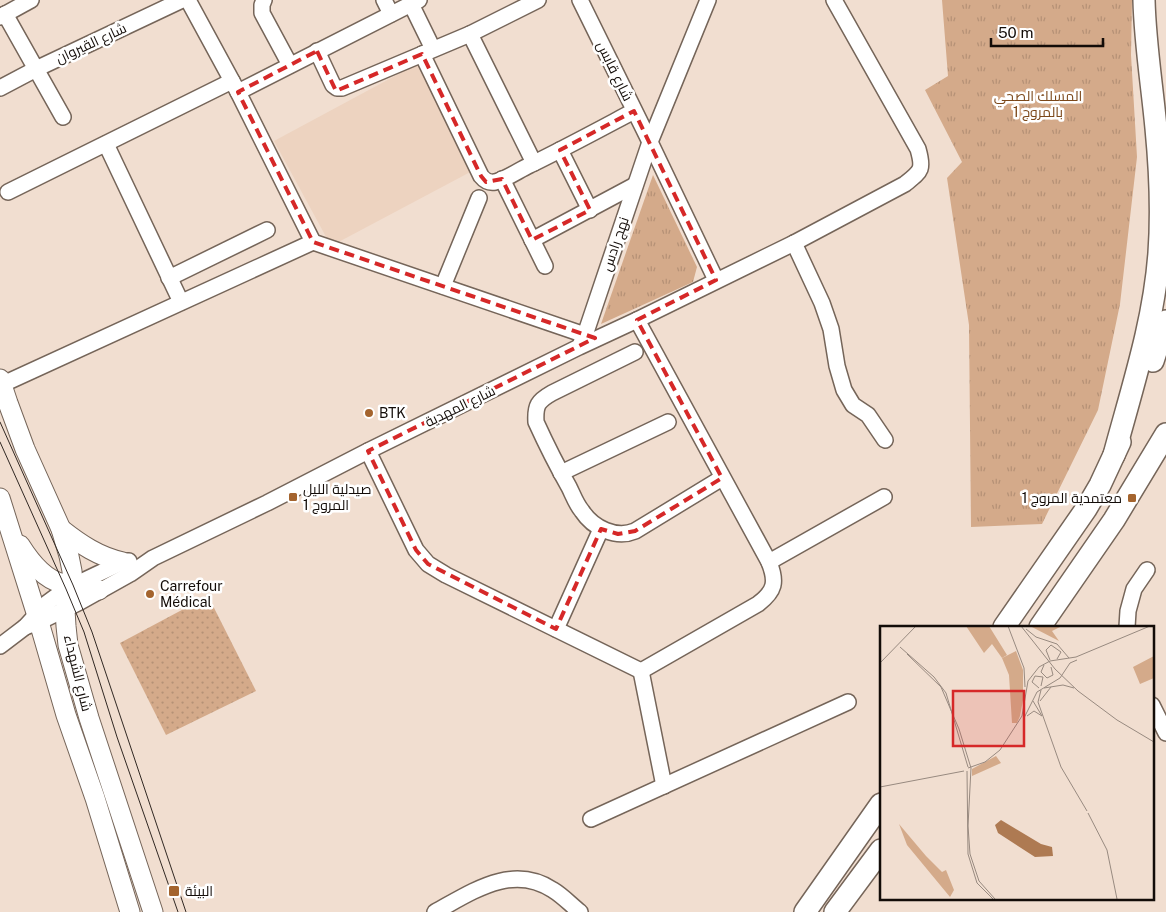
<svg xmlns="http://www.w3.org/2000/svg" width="1166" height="912" viewBox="0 0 1166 912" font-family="'Public Sans',Cairo,sans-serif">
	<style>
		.built { fill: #edd3c0 }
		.grass { fill: url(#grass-dots) }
		.park { fill: url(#park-tufts) }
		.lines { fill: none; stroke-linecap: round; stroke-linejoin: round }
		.minor-casing { stroke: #756559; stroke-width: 18 }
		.major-casing { stroke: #756559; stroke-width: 21 }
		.highway-casing { stroke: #756559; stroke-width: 24 }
		.minor { stroke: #fff; stroke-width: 15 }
		.major { stroke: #fff; stroke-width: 19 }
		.highway { stroke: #fff; stroke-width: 21 }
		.tram { stroke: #312823; stroke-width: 1 }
		.marked { fill: none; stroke: #d62828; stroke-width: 4; stroke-dasharray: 10 6; stroke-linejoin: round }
		.poi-dot { fill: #a4642e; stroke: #fff; stroke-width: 2 }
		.labels { text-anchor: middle; stroke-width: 5; stroke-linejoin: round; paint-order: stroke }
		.street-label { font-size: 14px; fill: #130c08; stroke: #fff }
		.park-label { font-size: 14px; fill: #7c481a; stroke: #fff }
		.poi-label { font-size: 14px; fill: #130c08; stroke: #fff; text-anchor: start }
		.inset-road { fill: none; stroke: #988a80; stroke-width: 1 }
		.view { fill: #d62828; fill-opacity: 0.15; stroke: #d62828; stroke-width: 2.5 }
		.inset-edge { fill: none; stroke: #130c08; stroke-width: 2.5 }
	</style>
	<defs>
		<pattern id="grass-dots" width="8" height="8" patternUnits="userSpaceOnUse" patternTransform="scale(1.25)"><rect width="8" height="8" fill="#d4aa8a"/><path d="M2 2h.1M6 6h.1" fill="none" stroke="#b59176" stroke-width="1.8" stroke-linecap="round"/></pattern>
		<pattern id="park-tufts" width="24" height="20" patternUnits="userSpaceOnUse" patternTransform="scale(1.25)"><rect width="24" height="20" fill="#d4aa8a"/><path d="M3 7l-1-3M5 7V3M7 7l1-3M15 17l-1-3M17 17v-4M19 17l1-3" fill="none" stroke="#b59176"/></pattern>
	</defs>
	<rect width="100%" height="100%" fill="#f1ded0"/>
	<path class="built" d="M 419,63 L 476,169 L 331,246 L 274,141 Z"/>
	<path class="grass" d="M 208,596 L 256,691 L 166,735 L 120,643 Z"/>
	<g class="park">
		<path d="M 942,0 L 1132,0 L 1131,55 L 1137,157 L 1120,304 L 1098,410 L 1042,524 L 971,527 L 969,325 L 947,178 L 962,162 L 925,90 L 948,76 Z"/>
		<path d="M 653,175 L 697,267 L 693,282 L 601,324 Z"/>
	</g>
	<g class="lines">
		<defs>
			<g id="minor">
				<path d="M 188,0 L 238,92 L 313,242 L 585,335"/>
				<path d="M 264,0 L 262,5 L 262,13 L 290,65"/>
				<path d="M 384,0 L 391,14"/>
				<path d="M 580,0 L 650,142 L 716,280"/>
				<path d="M 411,4 L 433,49"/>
				<path d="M 5,14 L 63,117"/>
				<path d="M 0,17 L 31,0"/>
				<path d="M 470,34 L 534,163"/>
				<path d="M 317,51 L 333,85 L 337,88 L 342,88 L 470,34 L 538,0"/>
				<path d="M 422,54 L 481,176 C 485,181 489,183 495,182 C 507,179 519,170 530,165 C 565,148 600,129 634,111"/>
				<path d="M 0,88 L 36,69 L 182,0"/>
				<path d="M 238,92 L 419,0"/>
				<path d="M 106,144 L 181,302"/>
				<path d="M 560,150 L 590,210"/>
				<path d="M 502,179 L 545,266"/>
				<path d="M 8,192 L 232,81"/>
				<path d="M 532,240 L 635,185"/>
				<path d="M 794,243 L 822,303 L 831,329 L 837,366 L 844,390 L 853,405 L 868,415 L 885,440"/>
				<path d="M 169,278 L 267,230"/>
				<path d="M 443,286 L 479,198"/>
				<path d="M 581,343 L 585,335 L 650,142 L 708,0"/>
				<path d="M 635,352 L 552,393 C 538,401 535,405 536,422 C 546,444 557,466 569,487 C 573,495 576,504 582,511 C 593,528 616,539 635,531 L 722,478"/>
				<path d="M 1,385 L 313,242"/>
				<path d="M 368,451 L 416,550 L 428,564 L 446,575 L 641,671 L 758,604 C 775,591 777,582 769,562 L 637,320"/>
				<path d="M 561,473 L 668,422"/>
				<path d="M 769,562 L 884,497"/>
				<path d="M 25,627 L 39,622 L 80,602 L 130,574 L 153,558 L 267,503 L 368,451 L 579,347 L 637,320 L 794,243 L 905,184 C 921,171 924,170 918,149 L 834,0"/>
				<path d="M 1127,627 L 1128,611 L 1134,589 L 1147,570"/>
				<path d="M 556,629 L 601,529"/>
				<path d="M 0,646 L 25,627 L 47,603 L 66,589 L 123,562 L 129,561"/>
				<path d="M 641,671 L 664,786"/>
				<path d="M 1152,705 L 1166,733"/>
				<path d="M 591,819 L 848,702"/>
				<path d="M 435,912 C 472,892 512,863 553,890 C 563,896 571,905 580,912"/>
			</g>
			<g id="major">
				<path d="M 0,379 L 8,403 L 25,449 L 61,529 L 69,556 L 72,571 L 73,585 L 65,610 L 66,626 L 68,645 L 89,718 L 153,912"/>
				<path d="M 0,498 L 39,622 L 66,715 L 95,798 L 130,912"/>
				<path d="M 61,529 C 80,544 99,557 123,562"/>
				<path d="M 20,545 C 30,561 44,580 64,584 C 67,585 72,585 76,585 C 84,587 91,589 99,590"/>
			</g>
			<g id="highway">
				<path d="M 1153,361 L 1166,321"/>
				<path d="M 1114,455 C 1132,388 1154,322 1159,253 C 1162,211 1160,169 1156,128 C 1152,85 1145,43 1144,0"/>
				<path d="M 1004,627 L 1086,509 L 1100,485 L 1120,442"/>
				<path d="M 1040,627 L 1114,520 L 1166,434"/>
				<path d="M 805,912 L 881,804"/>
				<path d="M 835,912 L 881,850"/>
			</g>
		</defs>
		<use href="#minor" class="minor-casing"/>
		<use href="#major" class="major-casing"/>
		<use href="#highway" class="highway-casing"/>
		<use href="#minor" class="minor"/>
		<use href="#major" class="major"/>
		<use href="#highway" class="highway"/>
		<g class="tram">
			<path d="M 0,422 L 73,585 L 92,632 L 186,912"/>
			<path d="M 0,442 L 66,589 L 84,632 L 117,737 L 178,912"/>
		</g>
	</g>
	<path class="marked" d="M 317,51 L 336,91 L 422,54 L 481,176 L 486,182 L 502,179 L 532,240 L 590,210 L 560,150 L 634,111 L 716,280 L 637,320 L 722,478 L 635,531 L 618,534 L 601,529 L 556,629 L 428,564 L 416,550 L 368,451 L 595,338 L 313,242 L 238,92 Z"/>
	<g class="poi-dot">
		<circle cx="369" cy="413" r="5"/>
		<rect x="288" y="492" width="10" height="10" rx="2.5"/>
		<rect x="1127" y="493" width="10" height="10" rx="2.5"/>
		<circle cx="150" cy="594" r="5"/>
		<rect x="168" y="885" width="12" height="12" rx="2.5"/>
	</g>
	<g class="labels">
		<g class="street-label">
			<text transform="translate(91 43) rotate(-25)" y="5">شارع القيروان</text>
			<text transform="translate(615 71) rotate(64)" y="5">شارع قابس</text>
			<text transform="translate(615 244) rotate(-71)" y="5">نهج رادس</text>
			<text transform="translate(460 406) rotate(-26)" y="5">شارع المهدية</text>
			<text transform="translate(78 673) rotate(76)" y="5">شارع الشهداء</text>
		</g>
		<g class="park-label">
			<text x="1038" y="101">المسلك الصحي<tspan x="1038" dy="16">بالمروج 1</tspan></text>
		</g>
		<g class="poi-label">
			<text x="379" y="418">BTK</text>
			<text x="303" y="494">صيدلية الليل<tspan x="303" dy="16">المروج 1</tspan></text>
			<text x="1122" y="503" text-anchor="end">معتمدية المروج 1</text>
			<text x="160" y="591">Carrefour<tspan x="160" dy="16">Médical</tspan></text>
			<text x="185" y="896">البيئة</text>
		</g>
	</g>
	<g transform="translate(880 626)">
		<rect width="274" height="274" fill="#f1ded0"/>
		<path d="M 86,0 L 109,0 L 127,29 L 122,32 L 112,18 L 104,27 ZM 274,30 L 274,52 L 260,58 L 253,41 ZM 19,198 L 46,230 L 62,246 L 66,244 L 74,264 L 70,271 L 27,219 Z" fill="#d4aa8a"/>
		<path d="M 150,0 L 182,0 L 172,5 L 179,15 Z" fill="#d4aa8a"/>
		<path d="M 136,25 L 143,44 L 143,74 L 140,90 L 137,97 L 132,97 L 129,49 L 122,32 ZM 116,130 L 121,137 L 92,150 L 92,143 Z" fill="#d4aa8a"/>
		<path d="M 121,194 L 161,218 L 172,221 L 173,230 L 155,231 L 118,207 L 115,199 Z" fill="#ae7a52"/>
		<path class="inset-road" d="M 128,0 L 144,42 L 145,61M 141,0 L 175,43 L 198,65 L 237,94 L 274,116M 146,3 L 156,11 L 177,18 L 189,32M 20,21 L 54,51 L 66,67 L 88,141M 27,28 L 61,61 L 79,103 L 91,142 L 88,200 L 90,228 L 99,255 L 115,273M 170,34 L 166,24 L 171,19 L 181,26 L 177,33M 0,37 L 36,0M 164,39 L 161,46 L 167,52 L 173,49 L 171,41M 159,62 L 152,56 L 155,50 L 163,51 L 161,60M 164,62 L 183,59 L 194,62M 161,64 L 158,76 L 181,141 L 207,185M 153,75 L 162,90M 160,75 L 171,61M 147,90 L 154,85 L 162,90M 144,92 L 157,66 L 180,52 L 190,37 L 197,34M 88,142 L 105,136 L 120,124 L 142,90 L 148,55 L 159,41 L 170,35 L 196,31 L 270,0M 87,145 L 88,228 L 97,257 L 113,273M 0,161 L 84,145M 208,187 L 227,224 L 237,273"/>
		<path class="view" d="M 73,65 L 144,65 L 144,120 L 73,120 Z"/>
		<rect width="274" height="274" class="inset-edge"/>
	</g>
	<path d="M991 38v8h112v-8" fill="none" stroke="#130c08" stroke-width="2.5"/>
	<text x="998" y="38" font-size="15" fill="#130c08" stroke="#ffffff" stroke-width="4" paint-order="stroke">50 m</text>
</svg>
